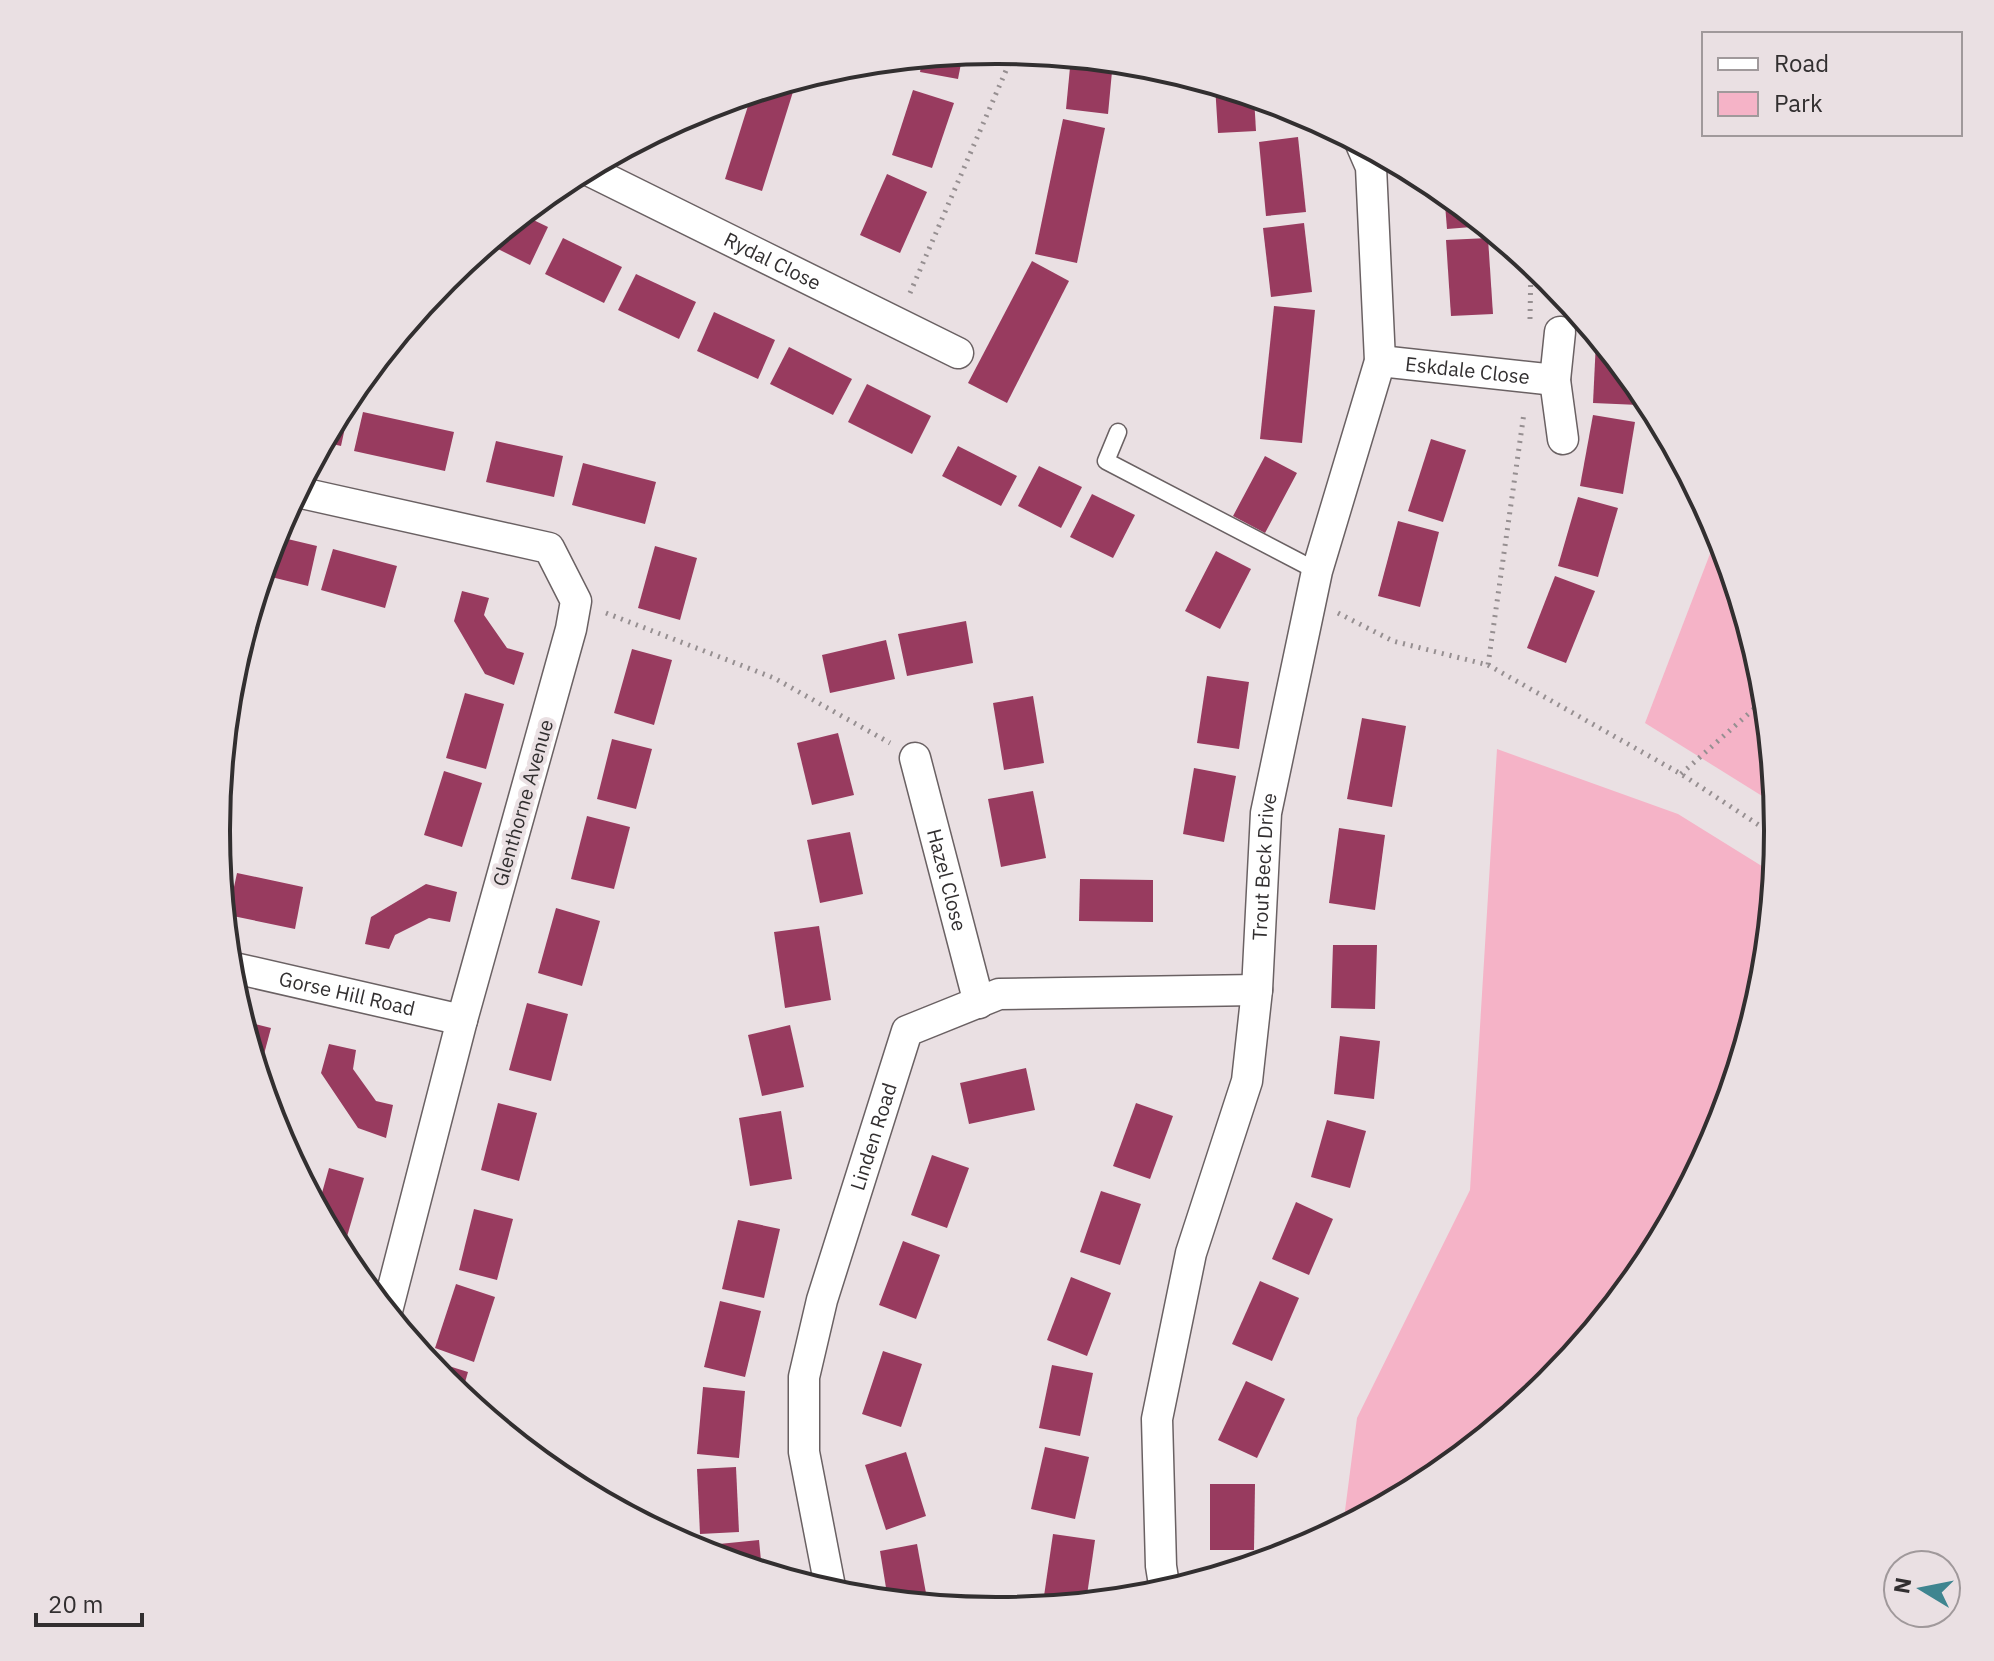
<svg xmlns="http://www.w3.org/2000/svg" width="1994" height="1661" viewBox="0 0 1994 1661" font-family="'IBM Plex Sans',sans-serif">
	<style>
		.green { fill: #f5b3c7 }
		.building { fill: #983b5f }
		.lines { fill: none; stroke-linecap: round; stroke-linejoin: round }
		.service-casing { stroke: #6a6163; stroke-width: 19 }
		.minor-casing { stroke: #6a6163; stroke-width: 33 }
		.path { stroke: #968f91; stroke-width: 5; stroke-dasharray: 2 6; stroke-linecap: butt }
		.service { stroke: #fff; stroke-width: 16 }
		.minor { stroke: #fff; stroke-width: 30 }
		.labels { text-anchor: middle; stroke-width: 8; stroke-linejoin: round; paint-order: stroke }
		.street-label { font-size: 20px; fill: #322f30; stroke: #eae0e3 }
		.rim { fill: none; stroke: #322f30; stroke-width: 4 }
	</style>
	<rect width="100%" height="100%" fill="#eae0e3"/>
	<g class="green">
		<path d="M 1718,533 L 1763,679 L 1775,804 L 1645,723 Z"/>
		<path d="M 1497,749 L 1678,814 L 1773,873 L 1762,983 L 1718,1130 L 1646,1264 L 1549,1383 L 1430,1480 L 1343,1526 L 1357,1418 L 1470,1190 Z"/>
	</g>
	<g class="building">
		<path d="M 963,53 L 958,79 L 920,72 L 923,57 Z"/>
		<path d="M 1071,57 L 1113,61 L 1108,114 L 1066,109 Z"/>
		<path d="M 797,79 L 762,191 L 725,179 L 752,93 Z"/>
		<path d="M 1215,85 L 1254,97 L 1256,131 L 1218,133 Z"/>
		<path d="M 913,90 L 954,103 L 932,168 L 892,155 Z"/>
		<path d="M 1063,119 L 1105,128 L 1077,263 L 1035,254 Z"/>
		<path d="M 1298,137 L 1306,212 L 1266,216 L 1259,142 Z"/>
		<path d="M 887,174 L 927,192 L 900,253 L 860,235 Z"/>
		<path d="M 1444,192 L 1484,226 L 1447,229 Z"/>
		<path d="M 523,215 L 548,227 L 530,265 L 488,244 Z"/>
		<path d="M 1304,223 L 1312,292 L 1271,297 L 1263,228 Z"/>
		<path d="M 563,238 L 622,267 L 604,303 L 545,274 Z"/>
		<path d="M 1488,238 L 1493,314 L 1451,316 L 1446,240 Z"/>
		<path d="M 1032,261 L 1069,281 L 1007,403 L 968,383 Z"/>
		<path d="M 636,274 L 696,302 L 679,339 L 618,310 Z"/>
		<path d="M 1274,306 L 1315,310 L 1302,443 L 1260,439 Z"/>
		<path d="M 714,312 L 775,340 L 758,379 L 697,351 Z"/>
		<path d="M 1596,341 L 1601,342 L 1640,390 L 1639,405 L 1593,403 Z"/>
		<path d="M 789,347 L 852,379 L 833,415 L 770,384 Z"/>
		<path d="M 867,384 L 931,416 L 912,454 L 848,422 Z"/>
		<path d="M 342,407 L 349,409 L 341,446 L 324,442 Z"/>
		<path d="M 363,412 L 454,432 L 445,471 L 354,451 Z"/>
		<path d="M 1593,415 L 1635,422 L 1623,494 L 1580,486 Z"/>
		<path d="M 1431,439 L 1466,450 L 1443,522 L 1408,511 Z"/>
		<path d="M 496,441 L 563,456 L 554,497 L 486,482 Z"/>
		<path d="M 958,446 L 1017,476 L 1001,506 L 942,476 Z"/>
		<path d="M 1265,456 L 1297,473 L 1265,533 L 1233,516 Z"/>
		<path d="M 583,463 L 656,482 L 645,524 L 572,505 Z"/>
		<path d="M 1039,466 L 1082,487 L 1061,528 L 1018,506 Z"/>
		<path d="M 1092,494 L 1135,515 L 1113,558 L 1070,537 Z"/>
		<path d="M 1578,497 L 1618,508 L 1598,577 L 1558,566 Z"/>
		<path d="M 1398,521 L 1439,532 L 1420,607 L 1378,596 Z"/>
		<path d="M 275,536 L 317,546 L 308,586 L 263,575 Z"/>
		<path d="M 655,546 L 697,558 L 680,620 L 638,608 Z"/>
		<path d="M 333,549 L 397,566 L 385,608 L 321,590 Z"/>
		<path d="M 1216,551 L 1251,569 L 1220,629 L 1185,611 Z"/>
		<path d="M 1555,576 L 1595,591 L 1566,663 L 1527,648 Z"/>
		<path d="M 462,591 L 489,598 L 484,615 L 507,648 L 524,653 L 514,685 L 485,674 L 454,621 Z"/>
		<path d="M 966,621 L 973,663 L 907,676 L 898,634 Z"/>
		<path d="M 886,640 L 895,679 L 830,693 L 822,655 Z"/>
		<path d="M 632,649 L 672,660 L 654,725 L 614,713 Z"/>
		<path d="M 1207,676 L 1249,682 L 1239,749 L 1197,743 Z"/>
		<path d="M 465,693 L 504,704 L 486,769 L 446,758 Z"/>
		<path d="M 1033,696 L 1044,763 L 1004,770 L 993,703 Z"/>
		<path d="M 1362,718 L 1406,726 L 1392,807 L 1347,799 Z"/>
		<path d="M 838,733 L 854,795 L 812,805 L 797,743 Z"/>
		<path d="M 612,739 L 652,749 L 636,809 L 597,799 Z"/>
		<path d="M 1194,768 L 1236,776 L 1224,842 L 1183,834 Z"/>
		<path d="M 444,771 L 482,783 L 462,847 L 424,835 Z"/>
		<path d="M 1033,791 L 1046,858 L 1001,867 L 988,799 Z"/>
		<path d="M 587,816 L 630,827 L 614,889 L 571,879 Z"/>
		<path d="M 1339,828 L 1385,835 L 1375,910 L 1329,903 Z"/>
		<path d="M 850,832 L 863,894 L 820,903 L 807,840 Z"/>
		<path d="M 237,873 L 303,887 L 295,929 L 228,915 Z"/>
		<path d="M 1080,879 L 1153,880 L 1153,922 L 1079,921 Z"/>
		<path d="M 426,884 L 457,892 L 450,922 L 429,918 L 395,935 L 389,949 L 365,944 L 371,917 Z"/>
		<path d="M 556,908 L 600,921 L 582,986 L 538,973 Z"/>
		<path d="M 819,926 L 831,1000 L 785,1008 L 774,932 Z"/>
		<path d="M 1333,945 L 1377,945 L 1375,1009 L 1331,1008 Z"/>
		<path d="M 527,1003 L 568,1014 L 551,1081 L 509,1070 Z"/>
		<path d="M 243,1021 L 271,1028 L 259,1073 Z"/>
		<path d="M 790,1025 L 804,1087 L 762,1096 L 748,1035 Z"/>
		<path d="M 1340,1036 L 1380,1041 L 1374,1099 L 1334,1094 Z"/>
		<path d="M 329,1044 L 356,1050 L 353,1069 L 376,1101 L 393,1105 L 386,1138 L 358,1128 L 321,1073 Z"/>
		<path d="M 1026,1068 L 1035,1110 L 969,1124 L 960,1083 Z"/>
		<path d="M 498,1103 L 537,1113 L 519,1181 L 481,1170 Z"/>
		<path d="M 1136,1103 L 1173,1116 L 1150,1179 L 1113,1166 Z"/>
		<path d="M 781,1111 L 792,1179 L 750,1186 L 739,1118 Z"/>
		<path d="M 1327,1120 L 1366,1131 L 1350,1188 L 1311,1177 Z"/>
		<path d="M 932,1155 L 969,1168 L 947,1228 L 911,1215 Z"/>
		<path d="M 329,1168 L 364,1178 L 346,1240 L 333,1236 L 318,1207 Z"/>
		<path d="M 1101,1191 L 1141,1204 L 1120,1265 L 1080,1252 Z"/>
		<path d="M 1296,1202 L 1333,1219 L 1309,1275 L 1272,1259 Z"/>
		<path d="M 474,1209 L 513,1219 L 497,1280 L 459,1270 Z"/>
		<path d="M 738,1220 L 780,1229 L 764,1298 L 722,1289 Z"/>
		<path d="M 903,1241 L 940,1255 L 916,1319 L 879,1305 Z"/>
		<path d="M 1071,1277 L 1111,1293 L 1087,1356 L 1047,1340 Z"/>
		<path d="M 1260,1281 L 1299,1298 L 1272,1361 L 1232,1344 Z"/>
		<path d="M 456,1284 L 495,1297 L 474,1362 L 435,1348 Z"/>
		<path d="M 720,1301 L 761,1311 L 745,1377 L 704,1367 Z"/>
		<path d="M 883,1351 L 922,1364 L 901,1427 L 862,1414 Z"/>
		<path d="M 426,1359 L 468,1372 L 461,1396 L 445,1382 Z"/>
		<path d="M 1052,1365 L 1093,1373 L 1080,1436 L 1039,1428 Z"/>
		<path d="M 1246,1381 L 1285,1399 L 1257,1458 L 1218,1440 Z"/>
		<path d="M 703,1387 L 745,1391 L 739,1458 L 697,1454 Z"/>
		<path d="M 1045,1447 L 1089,1457 L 1075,1519 L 1031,1509 Z"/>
		<path d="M 906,1452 L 926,1516 L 886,1530 L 865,1465 Z"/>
		<path d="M 736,1467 L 739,1532 L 700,1534 L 697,1469 Z"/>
		<path d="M 1210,1484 L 1255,1484 L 1254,1550 L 1210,1550 Z"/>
		<path d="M 1053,1534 L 1095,1540 L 1086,1602 L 1044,1596 Z"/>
		<path d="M 759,1540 L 762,1571 L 720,1558 L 719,1544 Z"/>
		<path d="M 917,1544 L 928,1604 L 888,1600 L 880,1551 Z"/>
	</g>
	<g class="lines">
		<defs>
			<path id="service" d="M 1118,432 L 1106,461 L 1317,571"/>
			<g id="minor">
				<path id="s1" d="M 586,169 L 958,353"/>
				<path d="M 1560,332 L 1555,380 L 1563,439"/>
				<path id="s2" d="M 1380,361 L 1555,380"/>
				<path d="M 297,492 L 549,548 L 576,601 L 571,629 L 462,1020 L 387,1311"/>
				<path id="s3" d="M 915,758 L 979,1003"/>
				<path id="s4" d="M 230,967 L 462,1020"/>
				<path id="s5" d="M 1165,1591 L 1161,1566 L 1157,1419 L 1191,1253 L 1247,1081 L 1257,990 L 1266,813 L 1317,571 L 1380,361 L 1371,167 L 1361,144"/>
				<path id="s6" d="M 831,1592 L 804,1452 L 804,1377 L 822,1300 L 907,1031 L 999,994 L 1257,990"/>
			</g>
		</defs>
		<use href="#service" class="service-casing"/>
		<use href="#minor" class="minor-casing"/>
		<g class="path">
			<path d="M 910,293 L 1014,52"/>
			<path d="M 1530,319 L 1531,264"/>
			<path d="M 606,613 L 774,678 L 890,743"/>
			<path d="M 1338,613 L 1393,641 L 1488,665 L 1524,413"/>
			<path d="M 1488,665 L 1681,774 L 1777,837"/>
			<path d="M 1681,774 L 1765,699"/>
		</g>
		<use href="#service" class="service"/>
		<use href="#minor" class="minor"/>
	</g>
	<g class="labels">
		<g class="street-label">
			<text dy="7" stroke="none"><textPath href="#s1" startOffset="208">Rydal Close</textPath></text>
			<text dy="7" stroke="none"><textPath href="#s2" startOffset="88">Eskdale Close</textPath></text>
			<text transform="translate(523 803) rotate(-74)" y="7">Glenthorne Avenue</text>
			<text dy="7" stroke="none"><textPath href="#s5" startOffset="738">Trout Beck Drive</textPath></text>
			<text dy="7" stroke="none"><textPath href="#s3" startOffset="126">Hazel Close</textPath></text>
			<text dy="7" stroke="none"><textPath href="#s4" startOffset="120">Gorse Hill Road</textPath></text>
			<text dy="7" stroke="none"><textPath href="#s6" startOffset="468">Linden Road</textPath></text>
		</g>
	</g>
	<path d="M0 0H1994V1661H0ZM996 64H998A766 766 0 0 1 1764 830V831A766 766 0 0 1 998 1597H996A766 766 0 0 1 230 831V830A766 766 0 0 1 996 64Z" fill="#eae0e3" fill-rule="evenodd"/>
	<path class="rim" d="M996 64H998A766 766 0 0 1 1764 830V831A766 766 0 0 1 998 1597H996A766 766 0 0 1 230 831V830A766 766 0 0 1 996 64Z"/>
	<rect x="1702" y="32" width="260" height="104" fill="#eae0e3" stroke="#a0999b" stroke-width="2"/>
	<rect x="1718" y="58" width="40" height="12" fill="#ffffff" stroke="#a0999b" stroke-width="2"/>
	<text x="1774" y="72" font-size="24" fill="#322f30">Road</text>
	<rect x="1718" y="92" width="40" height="24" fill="#f5b3c7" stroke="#a0999b" stroke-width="2"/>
	<text x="1774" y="112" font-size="24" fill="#322f30">Park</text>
	<g transform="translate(1922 1589) rotate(280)"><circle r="38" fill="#eae0e3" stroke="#a0999b" stroke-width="2"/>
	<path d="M0-6L14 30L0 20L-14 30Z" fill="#3f8590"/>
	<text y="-12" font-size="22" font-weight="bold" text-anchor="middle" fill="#322f30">N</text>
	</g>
	<path d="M36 1613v12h106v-12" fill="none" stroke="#322f30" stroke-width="4"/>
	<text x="48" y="1613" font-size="24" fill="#322f30" stroke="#eae0e3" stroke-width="6" paint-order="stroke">20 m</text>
</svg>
